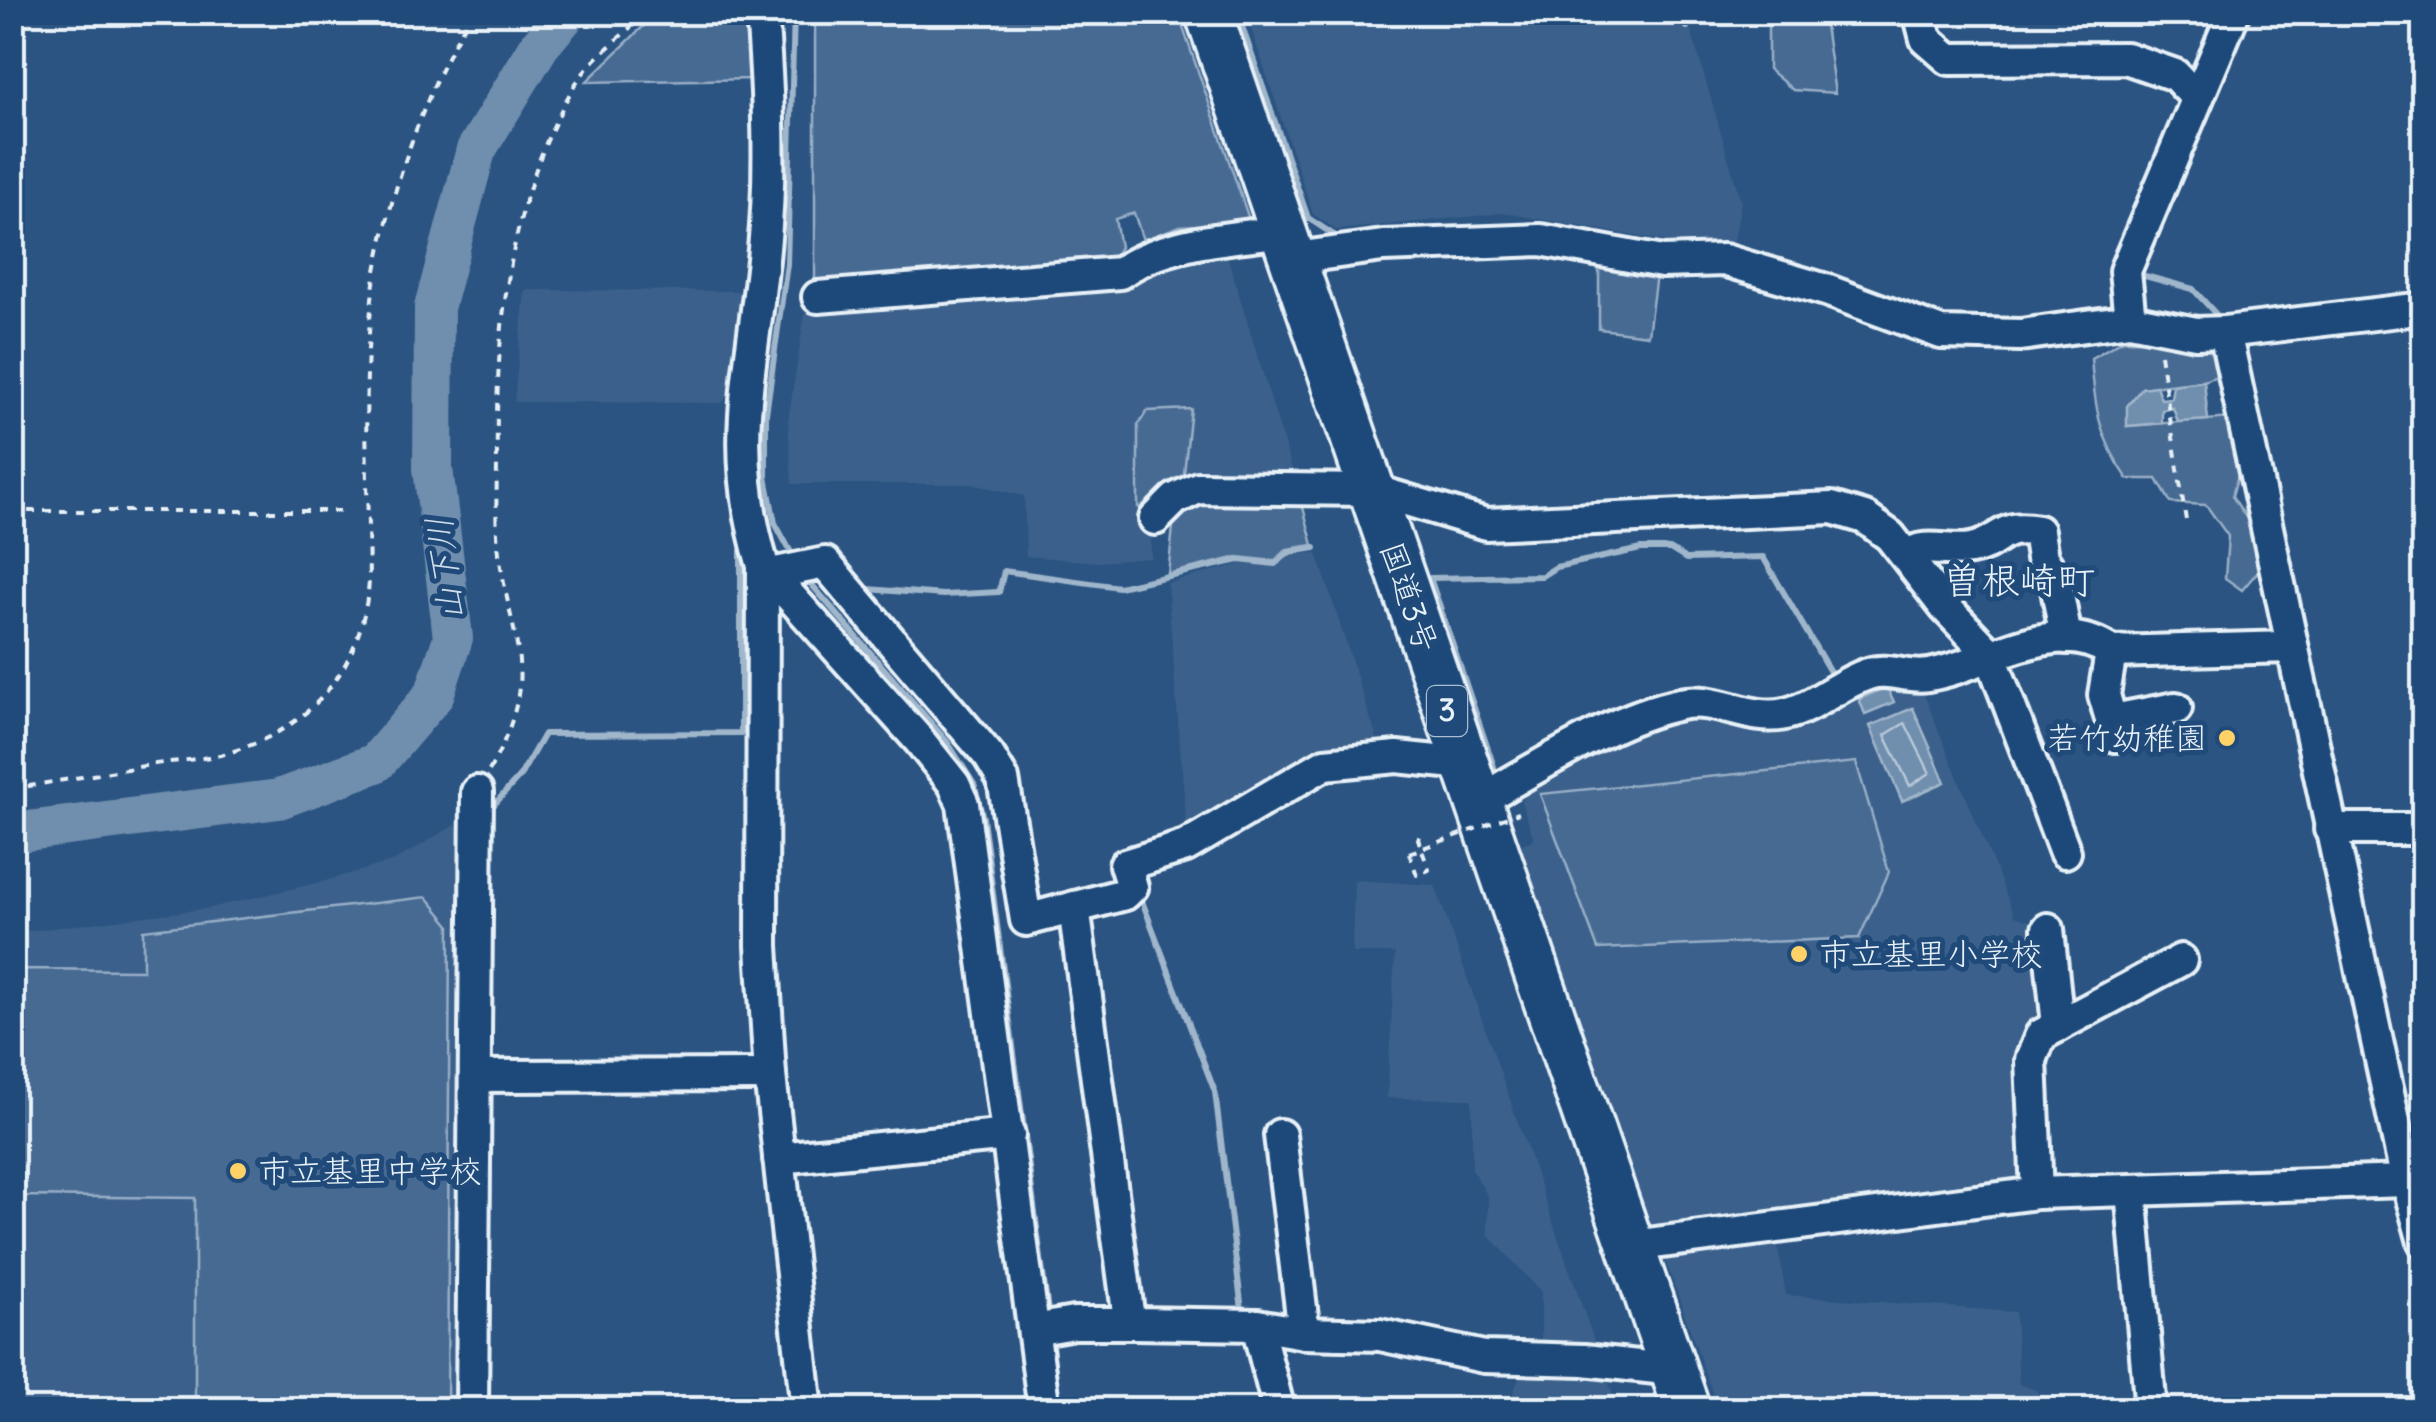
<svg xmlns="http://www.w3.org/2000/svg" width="2436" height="1422" viewBox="0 0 2436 1422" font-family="Delius,'Klee One',sans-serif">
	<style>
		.built { fill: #3a608b }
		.green { fill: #476b93; stroke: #98aec6; stroke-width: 2.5 }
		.water { fill: #708ead; stroke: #a0b6cb; stroke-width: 2.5 }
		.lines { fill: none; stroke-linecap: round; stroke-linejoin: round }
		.shore { stroke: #b8c9da; stroke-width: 2.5 }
		.stream { stroke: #a0b6cb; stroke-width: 6 }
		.river { stroke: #708ead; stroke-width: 40 }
		.minor-casing { stroke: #e8f1f8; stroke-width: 38 }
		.highway-casing { stroke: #e8f1f8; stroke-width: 52 }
		.path { stroke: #e8f1f8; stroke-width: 4; stroke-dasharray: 8 8; stroke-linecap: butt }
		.minor { stroke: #1f4a7a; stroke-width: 30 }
		.highway { stroke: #1f4a7a; stroke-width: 45 }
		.path-bridge { stroke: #e8f1f8; stroke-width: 4; stroke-dasharray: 8 8; stroke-linecap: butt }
		.poi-dot { fill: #ffd166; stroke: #1f4a7a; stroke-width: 4 }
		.labels { text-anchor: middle; stroke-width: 10; stroke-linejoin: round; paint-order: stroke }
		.shield { fill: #1f4a7a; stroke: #acbfd2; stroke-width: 2.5 }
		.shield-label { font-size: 30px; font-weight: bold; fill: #e8f1f8 }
		.street-label { font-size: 32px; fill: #e8f1f8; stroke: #1f4a7a }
		.poi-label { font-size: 32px; fill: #e8f1f8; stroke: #1f4a7a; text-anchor: start }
		.water-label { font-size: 35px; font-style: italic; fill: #d0dde9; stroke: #1f4a7a }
		.quarter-label { font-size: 38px; fill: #e8f1f8; stroke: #1f4a7a }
	</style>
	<rect width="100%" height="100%" fill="#2b5482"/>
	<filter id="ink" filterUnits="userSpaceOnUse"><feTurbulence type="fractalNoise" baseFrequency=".01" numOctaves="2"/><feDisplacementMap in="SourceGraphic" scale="20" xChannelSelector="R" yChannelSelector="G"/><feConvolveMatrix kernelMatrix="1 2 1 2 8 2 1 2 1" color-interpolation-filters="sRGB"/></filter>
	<g filter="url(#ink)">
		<g class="built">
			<path d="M 1246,13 L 1686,13 L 1741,202 L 1734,241 L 1738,254 L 1505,213 L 1336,230 L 1313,214 Z"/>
			<path d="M 1226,252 L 1300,496 L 1183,483 L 1190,410 L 1151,509 L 1151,558 L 1098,562 L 1026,556 L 1024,496 L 972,484 L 792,484 L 788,421 L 806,306 L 1122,281 L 1203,254 Z"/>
			<path d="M 525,290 L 748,291 L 735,386 L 722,403 L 514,402 Z"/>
			<path d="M 1317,553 L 1380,748 L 1187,834 L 1167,583 L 1240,564 L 1276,566 L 1293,554 Z"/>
			<path d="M 1883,679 L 1920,685 L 2015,916 L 2042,925 L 2047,983 L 2027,1186 L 1651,1234 L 1515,847 L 1534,839 L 1521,801 L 1542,777 L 1662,721 L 1683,715 L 1719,717 Z"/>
			<path d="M 455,825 L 465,828 L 461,1409 L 13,1410 L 13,933 L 210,908 L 325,881 L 394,861 Z"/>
			<path d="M 1354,880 L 1435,885 L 1618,1409 L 1507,1409 L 1524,1365 L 1541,1361 L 1541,1292 L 1488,1234 L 1488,1197 L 1472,1169 L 1472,1099 L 1387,1098 L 1395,953 L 1352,953 Z"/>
			<path d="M 1776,1235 L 1786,1295 L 2015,1312 L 2019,1384 L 2038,1391 L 2039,1409 L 1718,1409 L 1662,1251 Z"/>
		</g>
		<g class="green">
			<path d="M 657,13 L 751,13 L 755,79 L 586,82 Z"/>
			<path d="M 815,13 L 1178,13 L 1250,222 L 1180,226 L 1143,240 L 1134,213 L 1115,219 L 1120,247 L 1109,266 L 815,284 Z"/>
			<path d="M 1824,19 L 1835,93 L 1793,90 L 1768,69 L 1768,22 Z"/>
			<path d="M 1599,255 L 1657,267 L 1648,335 L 1599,329 Z"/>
			<path d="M 2123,340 L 2182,341 L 2211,350 L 2222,374 L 2204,381 L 2142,388 L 2127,426 L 2232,418 L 2243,457 L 2232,496 L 2257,534 L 2264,564 L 2242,590 L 2225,578 L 2228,536 L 2206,505 L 2171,503 L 2157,479 L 2128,479 C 2098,437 2095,408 2091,358 Z"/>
			<path d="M 1191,409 L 1183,483 L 1151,509 L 1138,507 L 1138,425 L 1147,411 Z"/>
			<path d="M 1192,496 L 1300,496 L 1313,545 L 1288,549 L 1274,561 L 1238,557 L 1168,574 L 1175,508 Z"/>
			<path d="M 1856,762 L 1889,872 L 1859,938 L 1598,949 L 1540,794 Z"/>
			<path d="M 427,897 L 450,925 L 447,1409 L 195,1409 L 195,1198 L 13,1196 L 13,969 L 143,970 L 143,930 Z"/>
		</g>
		<g class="water">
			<path d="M 2204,381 L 2208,420 L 2178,422 L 2173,408 L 2162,410 L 2162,423 L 2127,426 L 2127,406 L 2142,388 L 2156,386 L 2161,399 L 2171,398 L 2173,385 Z"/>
			<path d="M 1887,687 L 1894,702 L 1865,714 L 1859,699 Z"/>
			<path d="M 1913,708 L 1945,782 L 1902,801 L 1870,726 Z"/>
		</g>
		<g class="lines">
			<path class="shore" d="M 1905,723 L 1930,773 L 1910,786 L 1885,735 Z"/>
			<g class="stream">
				<path d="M 794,12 L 787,264 L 766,414 L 766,477 L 775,523 L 794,558"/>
				<path d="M 1237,12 L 1308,218 L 1337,237 L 1348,236"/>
				<path d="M 1683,12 L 1687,27"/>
				<path d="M 1445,229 L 1532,227"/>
				<path d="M 1614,238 L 1667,246"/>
				<path d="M 2134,273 L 2193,289 L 2223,322"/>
				<path d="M 806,578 L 948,743 L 974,784 L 983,818 L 1049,1319"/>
				<path d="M 868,589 L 943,595 L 999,592 L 1004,571 L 1119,587 L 1239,560 L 1275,564 L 1290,552 L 1315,548"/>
				<path d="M 1494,767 L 1430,578 L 1542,576 L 1556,567 L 1641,549 L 1670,549 L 1686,559 L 1763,557 L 1833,677"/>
				<path d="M 1142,901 L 1215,1092 L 1242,1310"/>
				<path d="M 490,1062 L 492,807 L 520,776 L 544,734 L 741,733 L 741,551"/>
				<path d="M 1051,1336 L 1059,1410"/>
				<path d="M 488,1391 L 490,1089"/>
			</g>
			<path class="river" d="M 12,833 L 279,799 L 376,763 L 434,695 L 453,638 L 433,468 L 434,308 L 476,150 L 540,45 L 568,12"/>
			<defs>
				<g id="minor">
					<path d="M 762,12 C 768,90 772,171 764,249 C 753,370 726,444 763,566 L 762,946 L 770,1075 L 807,1410"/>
					<path d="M 1919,12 L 1926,39 L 1949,59 L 2126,58 L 2175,75 L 2197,98"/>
					<path d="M 1295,258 L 1383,246 L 1541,240 L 1662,262 L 1724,260 L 1826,290 L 1941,333 L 2020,335 L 2130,320 L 2196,333 L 2225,332 L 2424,308"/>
					<path d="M 818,297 L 1120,273 C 1163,241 1234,238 1286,231"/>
					<path d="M 2130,320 L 2125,271 L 2234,12"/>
					<path d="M 2225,332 L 2407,1181 L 2424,1242"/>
					<path d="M 1155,519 L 1175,499 L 1198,488 L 1373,490 L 1486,524 L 1832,508 L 1865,518 L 1890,536 L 1945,607 L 1990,654 L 2065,852"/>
					<path d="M 1908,555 C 1926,542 1950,553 1971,549 C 2003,543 1998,523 2038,531 L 2042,558 L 2055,578 L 2066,638"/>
					<path d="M 763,566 L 919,740 L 954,784 L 963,804 L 1044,1410"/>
					<path d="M 771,574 L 825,563 L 989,756 L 1003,779 L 1026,920 L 1125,894 L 1132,887 L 1125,865 L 1186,846 L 1325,764 L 1397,757 L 1465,764"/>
					<path d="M 2111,652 L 2104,695 L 2116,736"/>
					<path d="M 2113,720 L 2176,708"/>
					<path d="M 1480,800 C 1539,767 1614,717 1680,704 C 1717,696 1749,722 1785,714 C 1816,707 1838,684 1868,674 C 1889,667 1907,679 1928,675 C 1984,667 2056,612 2111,652 L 2291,647"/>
					<path d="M 2330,829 L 2424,829"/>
					<path d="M 1074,907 L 1128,1312 L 1134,1323 L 1257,1325 L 1304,1333 L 1380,1335 L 1484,1357 L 1584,1360 L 1674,1370"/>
					<path d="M 2048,929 L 2058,1026"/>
					<path d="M 476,1076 L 770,1075"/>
					<path d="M 1280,1135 L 1304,1333"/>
					<path d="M 779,1158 L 1009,1135"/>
					<path d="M 2131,1191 L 2151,1410"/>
					<path d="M 2037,1193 L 2031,1060 L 2041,1035 L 2181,960"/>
					<path d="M 1632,1246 L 2037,1193 L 2407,1181"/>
					<path d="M 1257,1325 L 1279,1410"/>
					<path d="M 1034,1330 L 1074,1323 L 1134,1323"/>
					<path d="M 472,1410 L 477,792"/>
				</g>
				<path id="highway" d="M 1208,12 L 1687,1410"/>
			</defs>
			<use href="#minor" class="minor-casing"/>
			<use href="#highway" class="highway-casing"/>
			<g class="path">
				<path d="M 2160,354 L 2187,527"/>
				<path d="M 12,511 L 342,511"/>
				<path d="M 489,771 C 545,671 509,643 498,545 C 495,518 497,489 497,461 C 495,333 508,202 573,88 C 589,60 624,35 647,12"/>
				<path d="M 12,789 C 58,781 104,773 150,765 C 177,760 208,760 234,751 C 315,726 362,665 369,582 C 368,489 362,392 372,299 C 380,219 428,78 473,12"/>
				<path d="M 1409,853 L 1417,875 L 1429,870 L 1418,839 L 1422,829"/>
			</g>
			<use href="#minor" class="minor"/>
			<use href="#highway" class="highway"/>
			<path class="path-bridge" d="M 1409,853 L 1519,813"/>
		</g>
	</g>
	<g class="poi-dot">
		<circle cx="2227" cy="738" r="10"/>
		<circle cx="1799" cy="954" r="10"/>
		<circle cx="238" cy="1171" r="10"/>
	</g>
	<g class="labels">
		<rect class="shield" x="1427" y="686" width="40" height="50" rx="8"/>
		<g class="shield-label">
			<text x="1447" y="721">3</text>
		</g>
		<g class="street-label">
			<text transform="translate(1409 597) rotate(71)" y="11">国道3号</text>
		</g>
		<g class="poi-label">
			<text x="2207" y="749" text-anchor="end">若竹幼稚園</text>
			<text x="1819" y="965">市立基里小学校</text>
			<text x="258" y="1182">市立基里中学校</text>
		</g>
		<g class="water-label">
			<text transform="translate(445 569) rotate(-97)" y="12">山下川</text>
		</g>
		<g class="quarter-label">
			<text x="2019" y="594">曽根崎町</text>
		</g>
	</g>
	<rect width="2436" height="1422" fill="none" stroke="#1f4a7a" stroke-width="50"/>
	<rect x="25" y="25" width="2386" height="1372" fill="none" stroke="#e8f1f8" stroke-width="4" filter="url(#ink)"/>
</svg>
